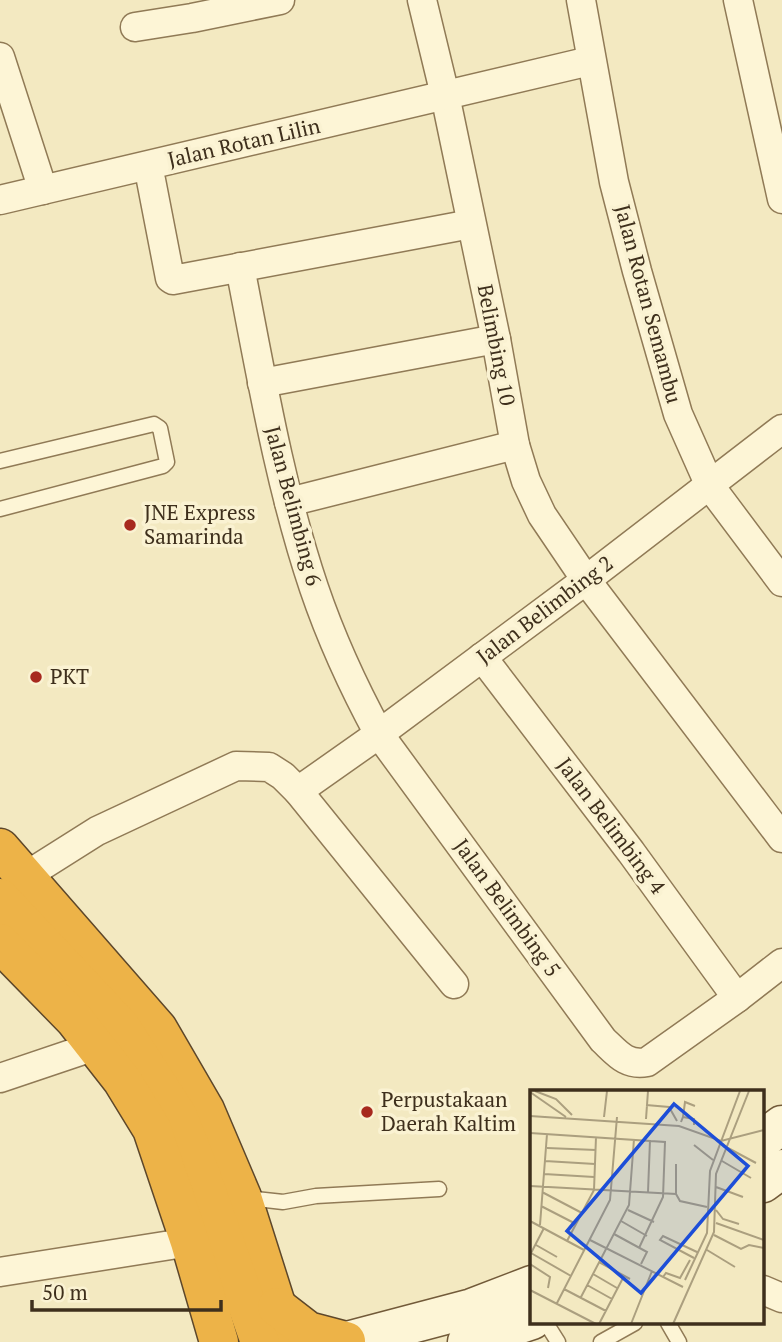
<svg xmlns="http://www.w3.org/2000/svg" width="782" height="1342" viewBox="0 0 782 1342" font-family="'PT Serif',serif">
	<style>
		.lines { fill: none; stroke-linecap: round; stroke-linejoin: round }
		.lane-casing { stroke: #907a56; stroke-width: 17 }
		.street-casing { stroke: #907a56; stroke-width: 31 }
		.secondary-casing { stroke: #725a39; stroke-width: 41 }
		.highway-casing { stroke: #5d472b; stroke-width: 41 }
		.lane { stroke: #fdf5d6; stroke-width: 14 }
		.street { stroke: #fdf5d6; stroke-width: 28 }
		.secondary { stroke: #fdf5d6; stroke-width: 38 }
		.highway { stroke: #edb348; stroke-width: 38 }
		.poi-dot { fill: #a7291e; stroke: #faf2d2; stroke-width: 2.5 }
		.labels { text-anchor: middle; stroke-width: 7; stroke-linejoin: round; paint-order: stroke }
		.street-label { font-size: 21px; fill: #3e2f1c; stroke: #faf2d2 }
		.poi-label { font-size: 21px; fill: #3e2f1c; stroke: #faf2d2; text-anchor: start }
		.inset-road { fill: none; stroke: #ab9f7f; stroke-width: 2 }
		.view { fill: #1d4ed8; fill-opacity: 0.15; stroke: #1d4ed8; stroke-width: 3.5 }
		.inset-edge { fill: none; stroke: #3e2f1c; stroke-width: 3.5 }
	</style>
	<rect width="100%" height="100%" fill="#f3e9c1"/>
	<g class="lines">
		<defs>
			<g id="lane">
				<path d="M 0,461 L 154,424 L 160,428 L 167,462 L 163,466 L 0,509"/>
				<path d="M 247,1198 L 283,1202 L 316,1196 L 439,1189"/>
				<path d="M 546,1323 L 558,1342"/>
				<path d="M 668,1323 L 679,1342"/>
				<path d="M 601,1342 L 635,1323"/>
			</g>
			<g id="street">
				<path d="M 422,0 L 445,95 L 496,339 L 515,445 L 526,481 L 542,515 L 586,580 L 782,838"/>
				<path d="M 581,0 L 614,182 L 637,271 L 678,414 L 710,486 L 782,582"/>
				<path d="M 738,0 L 782,199"/>
				<path d="M 135,27 L 192,18 L 280,0"/>
				<path d="M 0,57 L 43,190"/>
				<path d="M 151,180 L 170,278 L 173,280 L 471,224"/>
				<path d="M 0,200 L 590,61"/>
				<path d="M 240,267 C 261,374 279,484 314,588 C 331,638 354,688 379,734 L 603,1040 C 617,1053 626,1066 647,1062 L 737,998 L 782,963"/>
				<path d="M 262,383 L 496,339"/>
				<path d="M 289,502 L 515,445"/>
				<path d="M 482,657 L 631,852 L 737,998"/>
				<path d="M 298,791 L 454,984"/>
				<path d="M 27,879 L 40,867 L 97,831 L 236,766 L 269,767 L 283,776 L 298,791 L 379,734 L 586,580 L 782,429"/>
				<path d="M 0,1078 L 95,1046"/>
				<path d="M 0,1272 L 190,1242"/>
				<path d="M 763,1290 L 782,1298"/>
			</g>
			<g id="secondary">
				<path d="M 763,1139 L 782,1125"/>
				<path d="M 763,1183 L 782,1169"/>
				<path d="M 343,1342 L 472,1308 L 532,1285"/>
				<path d="M 467,1342 L 532,1320"/>
			</g>
			<g id="highway">
				<path d="M 0,848 L 158,1029 L 205,1110 L 242,1197 L 288,1342"/>
				<path d="M 0,898 L 121,1027 L 178,1116 L 200,1172 L 260,1342"/>
				<path d="M 0,943 L 75,1020 L 122,1080 L 152,1129 L 190,1242 L 219,1342"/>
				<path d="M 277,1307 L 308,1331 L 346,1341"/>
			</g>
		</defs>
		<use href="#lane" class="lane-casing"/>
		<use href="#street" class="street-casing"/>
		<use href="#secondary" class="secondary-casing"/>
		<use href="#highway" class="highway-casing"/>
		<use href="#lane" class="lane"/>
		<use href="#street" class="street"/>
		<use href="#secondary" class="secondary"/>
		<use href="#highway" class="highway"/>
	</g>
	<g class="poi-dot">
		<circle cx="130" cy="525" r="7"/>
		<circle cx="36" cy="677" r="7"/>
		<circle cx="367" cy="1112" r="7"/>
	</g>
	<g class="labels">
		<g class="street-label">
			<text transform="translate(244 143) rotate(-13)" y="7">Jalan Rotan Lilin</text>
			<text transform="translate(648 304) rotate(75)" y="7">Jalan Rotan Semambu</text>
			<text transform="translate(496 345) rotate(79)" y="7">Belimbing 10</text>
			<text transform="translate(293 506) rotate(75)" y="7">Jalan Belimbing 6</text>
			<text transform="translate(545 610) rotate(-37)" y="7">Jalan Belimbing 2</text>
			<text transform="translate(611 826) rotate(53)" y="7">Jalan Belimbing 4</text>
			<text transform="translate(507 908) rotate(54)" y="7">Jalan Belimbing 5</text>
		</g>
		<g class="poi-label">
			<text x="144" y="520">JNE Express<tspan x="144" dy="24">Samarinda</tspan></text>
			<text x="50" y="684">PKT</text>
			<text x="381" y="1107">Perpustakaan<tspan x="381" dy="24">Daerah Kaltim</tspan></text>
		</g>
	</g>
	<g transform="translate(530 1090)">
		<rect width="234" height="234" fill="#f3e9c1"/>
		<path class="inset-road" d="M 5,1 L 26,9 L 42,25M 0,2 L 36,27M 116,15 L 139,17 L 147,31M 0,26 L 149,36 L 191,51 L 234,40M 74,27 L 77,1M 153,27 L 155,12 L 165,16M 116,29 L 118,1M 151,32 L 153,27 L 164,29 L 164,35M 0,43 L 135,52 L 133,107 L 109,158M 164,55 L 183,70M 17,58 L 66,60M 198,58 L 226,73M 15,71 L 65,74M 192,71 L 221,88M 14,84 L 64,87M 0,96 L 146,104 L 150,111 L 177,117M 186,97 L 213,107M 64,100 L 66,47M 12,102 L 52,123M 118,102 L 120,50M 146,104 L 146,74M 11,116 L 46,134M 98,120 L 124,132M 186,120 L 193,129 L 209,134M 0,131 L 54,160M 91,131 L 117,146M 186,133 L 234,150M 10,135 L 17,44M 84,144 L 117,162 L 111,174M 184,145 L 211,159 L 219,155 L 234,158M 60,150 L 153,197M 37,151 L 64,100M 6,155 L 27,167M 177,160 L 205,177M 1,163 L 41,186M 0,165 L 14,138M 164,168 L 130,150 L 133,146 L 167,162M 69,172 L 100,189M 0,174 L 20,187 L 18,198M 63,184 L 87,198M 133,187 L 136,183 L 150,188 L 160,170M 155,190 L 177,143 L 180,81 L 210,1M 57,195 L 82,209M 34,199 L 76,221M 0,200 L 66,234M 51,207 L 99,115 L 104,49M 27,213 L 80,110 L 87,27M 69,234 L 94,186M 101,234 L 122,181M 143,234 L 184,142 L 186,84 L 219,1"/>
		<path class="view" d="M 144,14 L 218,76 L 111,203 L 37,141 Z"/>
		<rect width="234" height="234" class="inset-edge"/>
	</g>
	<path d="M32 1300v10h189v-10" fill="none" stroke="#3e2f1c" stroke-width="3.5"/>
	<text x="42" y="1300" font-size="21" fill="#3e2f1c" stroke="#faf2d2" stroke-width="5" paint-order="stroke">50 m</text>
</svg>
